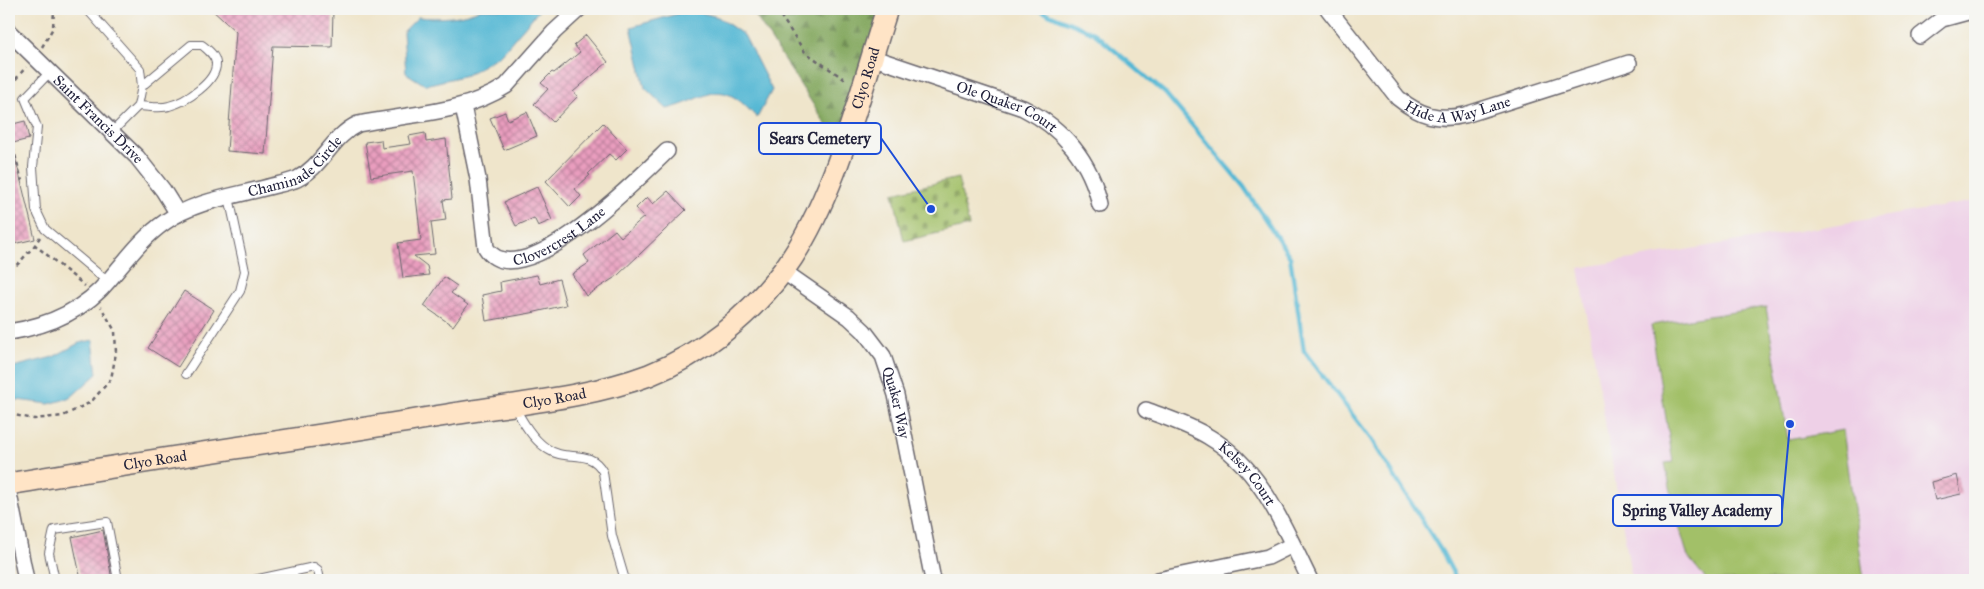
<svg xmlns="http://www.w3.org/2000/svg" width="1984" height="589" viewBox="0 0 1984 589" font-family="'IM FELL Great Primer',serif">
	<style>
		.built { fill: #eed0e7 }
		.green { fill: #a2c068; stroke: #627152 }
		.forest { fill: url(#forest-firs); stroke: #52644c }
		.cemetery { fill: url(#cemetery-stones); stroke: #627152 }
		.water { fill: #55b8d4; stroke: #3c6d88 }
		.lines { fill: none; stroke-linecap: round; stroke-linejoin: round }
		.stream { stroke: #55b8d4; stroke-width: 4.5 }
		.building { fill: url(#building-cross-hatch) }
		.lane-casing { stroke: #6a666d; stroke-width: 10 }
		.street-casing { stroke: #6a666d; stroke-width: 18 }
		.secondary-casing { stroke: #6a666d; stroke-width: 24 }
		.path { stroke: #6a666d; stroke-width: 2.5; stroke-dasharray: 4 4; stroke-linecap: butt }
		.lane { stroke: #fff; stroke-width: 8 }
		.street { stroke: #fff; stroke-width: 15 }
		.secondary { stroke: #ffe4c6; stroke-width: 21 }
		.labels { text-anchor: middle; stroke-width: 4; stroke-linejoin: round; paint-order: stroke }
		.street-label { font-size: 15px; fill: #22223b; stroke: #f6f6f2 }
		.leader { fill: none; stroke: #1d4ed8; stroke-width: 2 }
		.callout-dot { fill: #1d4ed8; stroke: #f6f6f2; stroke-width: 2 }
		.callout { fill: #f6f6f2; stroke: #1d4ed8; stroke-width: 2 }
		.callout-label { font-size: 16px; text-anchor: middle; font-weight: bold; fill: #22223b }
	</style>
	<defs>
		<pattern id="forest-firs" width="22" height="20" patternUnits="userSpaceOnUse" patternTransform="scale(1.25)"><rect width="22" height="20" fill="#81a65c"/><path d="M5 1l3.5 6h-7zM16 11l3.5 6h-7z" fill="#69874d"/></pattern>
		<pattern id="cemetery-stones" width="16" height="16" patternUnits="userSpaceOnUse" patternTransform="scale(1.25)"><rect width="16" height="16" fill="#a2c068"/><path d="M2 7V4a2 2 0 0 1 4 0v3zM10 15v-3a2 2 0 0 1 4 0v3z" fill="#849c57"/></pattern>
		<pattern id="building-cross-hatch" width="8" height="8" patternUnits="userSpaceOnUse" patternTransform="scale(1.25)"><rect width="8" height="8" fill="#e99dbe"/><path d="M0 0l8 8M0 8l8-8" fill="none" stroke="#bc809c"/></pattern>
	</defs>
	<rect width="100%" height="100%" fill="#f6f6f2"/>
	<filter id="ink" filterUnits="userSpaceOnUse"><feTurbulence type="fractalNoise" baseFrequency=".02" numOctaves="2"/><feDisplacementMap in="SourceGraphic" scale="10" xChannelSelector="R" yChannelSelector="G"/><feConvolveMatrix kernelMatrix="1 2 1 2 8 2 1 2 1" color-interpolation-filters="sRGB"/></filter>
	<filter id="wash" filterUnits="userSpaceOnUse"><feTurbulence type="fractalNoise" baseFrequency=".0096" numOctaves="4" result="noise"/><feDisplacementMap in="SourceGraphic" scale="20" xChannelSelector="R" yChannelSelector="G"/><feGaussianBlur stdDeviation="1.12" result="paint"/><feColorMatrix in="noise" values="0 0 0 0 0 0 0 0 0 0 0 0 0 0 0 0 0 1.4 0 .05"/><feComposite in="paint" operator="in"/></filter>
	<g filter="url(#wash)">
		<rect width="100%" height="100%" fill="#efe5cb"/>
		<path class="built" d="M 1975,201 L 1975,580 L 1632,580 L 1579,268 Z"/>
		<path class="green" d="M 1766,307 L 1788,440 L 1843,430 L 1864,580 L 1707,580 L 1688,557 L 1677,520 L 1665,463 L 1673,462 L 1651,325 Z"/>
		<path class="forest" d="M 751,9 L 887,9 L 842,149 Z"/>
		<path class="cemetery" d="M 958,178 L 969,226 L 904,241 L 893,193 Z"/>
		<g class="water">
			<path d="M 481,9 L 540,9 L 500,55 L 467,75 L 425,85 L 406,73 L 403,32 L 418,17 C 438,19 463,18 481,9 Z"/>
			<path d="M 691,10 L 718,17 L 744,35 L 772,90 L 757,118 C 718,74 712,98 667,109 L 645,88 L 631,27 Z"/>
			<path d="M 93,340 L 97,374 L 70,398 L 49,404 L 9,399 L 9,368 L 53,357 L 79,343 Z"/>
		</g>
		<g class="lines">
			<path class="stream" d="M 1037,9 L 1094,33 L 1165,93 L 1244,187 L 1290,257 L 1304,351 L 1371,439 L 1442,552 L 1457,580"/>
		</g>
		<g id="blocks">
			<g class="building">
				<path d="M 211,9 L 333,11 L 332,47 L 273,46 L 265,154 L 227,151 L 236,32 Z"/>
				<path d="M 586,35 L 608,62 L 573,92 L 578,96 L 553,122 L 534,104 L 548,89 L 541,83 L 552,72 L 554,73 L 580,52 L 574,45 Z"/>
				<path d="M 505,112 L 508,120 L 527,112 L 537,136 L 504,150 L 490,118 Z"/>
				<path d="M 25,121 L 29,139 L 9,144 L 9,125 Z"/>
				<path d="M 603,123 L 627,149 L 616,160 L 609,154 L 588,174 L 590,175 L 575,189 L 581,196 L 570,207 L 546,181 Z"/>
				<path d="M 425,133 L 426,142 L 446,139 L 452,199 L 443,200 L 446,220 L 431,222 L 435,254 L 414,256 L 427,266 L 429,275 L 403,278 L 398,243 L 421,240 L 413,171 L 371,177 L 365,142 L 381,140 L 382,148 L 411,144 L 409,136 Z"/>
				<path d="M 9,148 L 13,148 L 35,239 L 9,245 Z"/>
				<path d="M 537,187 L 552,220 L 538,226 L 534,218 L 516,226 L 504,202 Z"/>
				<path d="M 668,191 L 686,210 L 617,276 L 586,296 L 572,274 L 589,263 L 584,255 L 615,230 L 621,237 L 644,217 L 636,208 L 647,197 L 653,204 Z"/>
				<path d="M 537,275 L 540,284 L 559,279 L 566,305 L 531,313 L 486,321 L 482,295 L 501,291 L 500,282 Z"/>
				<path d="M 444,277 L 457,286 L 451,293 L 468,305 L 453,326 L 424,306 Z"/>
				<path d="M 184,291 L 214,310 L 178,367 L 148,348 Z"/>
				<path d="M 1957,475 L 1961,494 L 1935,500 L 1931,482 Z"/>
				<path d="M 103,530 L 112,580 L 81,580 L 72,537 Z"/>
			</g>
		</g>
	</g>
	<g filter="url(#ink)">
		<use href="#blocks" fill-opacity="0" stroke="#6a666d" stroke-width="1"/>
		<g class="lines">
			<defs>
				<g id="lane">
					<path d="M 87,9 L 140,69 L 142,86 L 138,106 L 111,133"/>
					<path d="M 50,72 L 25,98 L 37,127 L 33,167 L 36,210 L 45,229 L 108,282"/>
					<path d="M 138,106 C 148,106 160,109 169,106 C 185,102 217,82 216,63 C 215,55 208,50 202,45 L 191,45 L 142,86"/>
					<path d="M 186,374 L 240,291 L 245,271 L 229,197"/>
					<path d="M 515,408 C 523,422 532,438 546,448 C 566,463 590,447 603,472 L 612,536 L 625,580"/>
					<path d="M 55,580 L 49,553 L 54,530 L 107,522 L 118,580"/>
					<path d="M 254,580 L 314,567 L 318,570 L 320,580"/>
				</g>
				<g id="street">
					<path id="s1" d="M 1328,9 L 1398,98 C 1420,116 1439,121 1465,115 L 1629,63"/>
					<path id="s2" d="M 9,32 L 137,157 L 163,190 L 178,214"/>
					<path d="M 1920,36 L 1942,19 L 1975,10"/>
					<path id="s3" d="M 871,57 L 1023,108 C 1063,128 1091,161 1100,205"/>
					<path id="s4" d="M 463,106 L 478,179 L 486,248 C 519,300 641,176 667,151"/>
					<path id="s5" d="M 783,271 L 849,317 L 864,331 L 883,356 L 896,395 L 933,580"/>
					<path id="s6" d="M 9,332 C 48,326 84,311 110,279 C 127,259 143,237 165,222 C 196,200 236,196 272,186 C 280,184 290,182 297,179 C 323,166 332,136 358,124 C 407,114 463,114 506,86 L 554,32 L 579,9"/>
					<path id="s7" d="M 1146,410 C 1167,418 1190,425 1209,437 C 1262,468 1284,528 1310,580"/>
					<path d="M 9,494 L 26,580"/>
					<path d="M 1158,580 L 1268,557 L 1292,545"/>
				</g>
				<g id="secondary">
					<path id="s8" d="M 9,484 C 155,459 301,439 447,415 C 512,404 588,398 649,375 C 702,354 749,316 783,271 C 835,201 860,92 887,9"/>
				</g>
			</defs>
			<use href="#lane" class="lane-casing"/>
			<use href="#street" class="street-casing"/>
			<use href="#secondary" class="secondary-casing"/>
			<g class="path">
				<path d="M 776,9 L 805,52 L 847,81"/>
				<path d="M 42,47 L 53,28 L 54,9"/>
				<path d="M 9,98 L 14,89 L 10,86 L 26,67"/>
				<path d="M 9,132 L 22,181"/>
				<path d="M 40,237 L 35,245 L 85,286"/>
				<path d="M 9,268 L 18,264 L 35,245"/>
				<path d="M 9,414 L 34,419 L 63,416 L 91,402 L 111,379 L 116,353 L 115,331 L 101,307"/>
			</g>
			<use href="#lane" class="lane"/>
			<use href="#street" class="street"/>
			<use href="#secondary" class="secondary"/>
		</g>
	</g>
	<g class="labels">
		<g class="street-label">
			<text dy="5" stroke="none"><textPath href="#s8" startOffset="1032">Clyo Road</textPath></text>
			<text dy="5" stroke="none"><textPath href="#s1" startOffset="178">Hide A Way Lane</textPath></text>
			<text dy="5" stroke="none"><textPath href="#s3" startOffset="145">Ole Quaker Court</textPath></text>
			<text dy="5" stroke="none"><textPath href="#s2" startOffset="125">Saint Francis Drive</textPath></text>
			<text dy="5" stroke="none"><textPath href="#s6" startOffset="340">Chaminade Circle</textPath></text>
			<text dy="5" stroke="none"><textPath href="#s4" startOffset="228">Clovercrest Lane</textPath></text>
			<text dy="5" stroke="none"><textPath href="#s8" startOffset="552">Clyo Road</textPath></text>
			<text dy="5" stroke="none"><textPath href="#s5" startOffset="181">Quaker Way</textPath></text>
			<text dy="5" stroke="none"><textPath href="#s8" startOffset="148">Clyo Road</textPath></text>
			<text dy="5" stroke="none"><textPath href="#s7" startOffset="122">Kelsey Court</textPath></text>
		</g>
	</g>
	<path class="leader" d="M931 209L881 138M1790 424L1782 511"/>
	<g class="callout-dot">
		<circle cx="931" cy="209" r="5"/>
		<circle cx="1790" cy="424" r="5"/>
	</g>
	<g class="callout">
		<rect x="759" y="123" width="122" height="31" rx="5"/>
		<rect x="1613" y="495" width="169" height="31" rx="5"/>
	</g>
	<g class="callout-label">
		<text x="820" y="144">Sears Cemetery</text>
		<text x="1697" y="516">Spring Valley Academy</text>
	</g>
	<rect width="1984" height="589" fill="none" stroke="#f6f6f2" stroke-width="30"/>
</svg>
